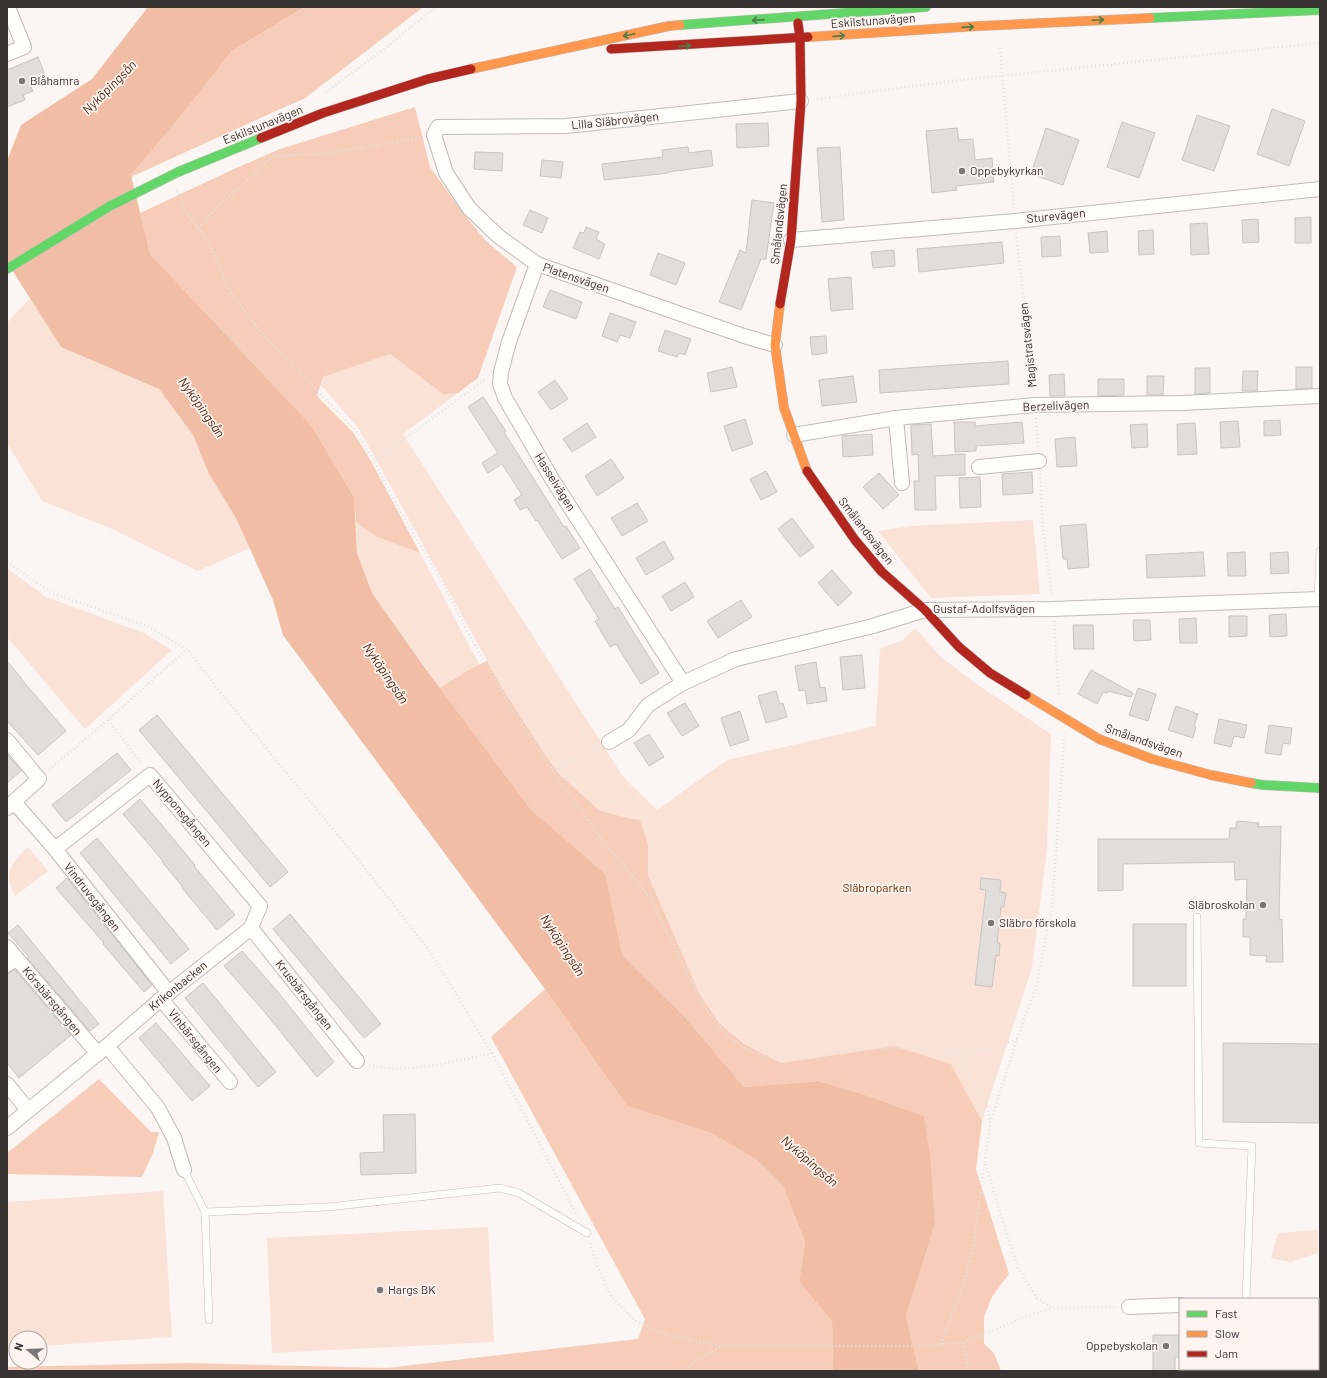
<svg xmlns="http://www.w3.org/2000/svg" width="1327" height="1378" viewBox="0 0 1327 1378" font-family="Barlow,sans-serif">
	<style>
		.green { fill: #fae2d7 }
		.forest { fill: #f7cdb9 }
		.water { fill: #f1bda4 }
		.building { fill: #e1dddb; stroke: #c8c4c2 }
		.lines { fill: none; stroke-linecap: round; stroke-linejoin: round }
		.lane-casing { stroke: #c0bcba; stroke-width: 8 }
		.street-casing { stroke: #c0bcba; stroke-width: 16 }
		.fast-casing { stroke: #c0bcba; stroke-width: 10 }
		.slow-casing { stroke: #c0bcba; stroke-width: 10 }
		.jam-casing { stroke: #c0bcba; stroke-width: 10 }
		.path { stroke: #e4e2e1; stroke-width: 2.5; stroke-dasharray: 1 3; stroke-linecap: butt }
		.lane { stroke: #fefefd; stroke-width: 7 }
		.street { stroke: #fefefd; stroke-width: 14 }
		.fast { stroke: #63d668; stroke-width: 9 }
		.slow { stroke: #ff974d; stroke-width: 9 }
		.jam { stroke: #b3261e; stroke-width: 9 }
		.oneway { stroke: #4a7c4a }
		.poi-dot { fill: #7b7776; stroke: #fef5f1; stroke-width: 1.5 }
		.labels { text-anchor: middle; stroke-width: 3.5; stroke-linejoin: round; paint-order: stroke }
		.street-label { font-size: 12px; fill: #363332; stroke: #fef5f1 }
		.poi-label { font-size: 12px; fill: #363332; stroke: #fef5f1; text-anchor: start }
		.park-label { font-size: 12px; fill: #692a01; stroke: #fef5f1 }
		.water-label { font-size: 13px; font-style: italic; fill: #51240b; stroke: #fef5f1 }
	</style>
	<rect width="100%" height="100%" fill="#fbf6f4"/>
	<g class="green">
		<path d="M 30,298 L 61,347 L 159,389 L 193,435 L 209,474 L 236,518 L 250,548 L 198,571 L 112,529 L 42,501 L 7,443 L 7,323 Z"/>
		<path d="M 390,354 L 443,393 L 458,393 L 403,434 L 624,778 L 657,810 L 727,760 L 876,726 L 880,649 L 903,640 L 915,628 L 940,656 L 972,681 L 1051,734 L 1047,849 L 1032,968 L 982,1121 L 951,1064 L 894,1046 L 781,1063 L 744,1044 L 719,1023 L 699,993 L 648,875 L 648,844 L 640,820 L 627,818 L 599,810 L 558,773 L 544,753 L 501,686 L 359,429 L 321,385 L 323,377 Z"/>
		<path d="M 1033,520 L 1040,594 L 931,598 L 878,531 L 911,526 Z"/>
		<path d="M 356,522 L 375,536 L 420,553 L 480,666 L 467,671 L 440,688 L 372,593 L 357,553 Z"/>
		<path d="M 7,568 L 46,597 L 144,633 L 172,650 L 85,729 L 7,637 Z"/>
		<path d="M 28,847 L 48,871 L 15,896 C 13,891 10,885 9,880 C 8,866 18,856 28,847 Z"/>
		<path d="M 163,1191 L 172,1337 L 40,1346 L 40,1338 L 16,1338 L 16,1348 L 7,1348 L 7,1202 Z"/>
		<path d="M 488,1227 L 494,1342 L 272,1353 L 267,1238 Z"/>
		<path d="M 1318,1230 L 1318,1253 L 1291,1262 L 1271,1258 L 1278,1233 Z"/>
	</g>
	<g class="forest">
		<path d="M 310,7 L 421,7 L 422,8 L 304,99 L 287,106 L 131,177 L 131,175 L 176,122 L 232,51 L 301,9 Z"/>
		<path d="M 415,107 L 430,167 L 463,213 L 486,241 L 517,267 L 478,378 L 458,393 L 443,394 L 390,354 L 323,377 L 317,396 L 353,432 L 371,461 L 420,553 L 375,536 L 356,522 L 354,497 L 311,425 L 150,254 L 140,213 L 234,169 L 280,149 Z"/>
		<path d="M 487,661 L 501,686 L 544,753 L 558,773 L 599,810 L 627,818 L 640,820 L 648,844 L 648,875 L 699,993 L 719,1023 L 744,1044 L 781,1063 L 894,1046 L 951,1064 L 982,1121 L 976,1169 L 1009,1274 L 992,1297 L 984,1317 L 984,1344 L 994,1353 L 1001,1371 L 919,1371 L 906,1316 L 935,1224 L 924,1116 L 866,1095 L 818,1081 L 744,1087 L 685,1017 L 622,955 L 533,812 L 440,688 L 467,671 Z"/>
		<path d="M 545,989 L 627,1106 L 711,1133 L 757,1160 L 783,1186 L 805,1244 L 799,1282 L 832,1321 L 833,1371 L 7,1371 L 7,1367 L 189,1363 L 387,1368 L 638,1339 L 645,1319 L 491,1037 Z"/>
		<path d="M 99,1079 L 151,1132 L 159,1132 L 153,1153 L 142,1177 L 7,1174 L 7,1153 Z"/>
	</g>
	<path class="water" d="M 148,7 L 310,7 L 301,9 L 232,51 L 176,122 L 131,175 L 150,254 L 311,425 L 354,497 L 357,553 L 372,593 L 425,668 L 533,812 L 605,874 L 622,955 L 685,1017 L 744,1087 L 818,1081 L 866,1095 L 924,1116 L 930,1155 L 935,1224 L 906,1316 L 919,1371 L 833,1371 L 832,1321 L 799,1282 L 805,1243 L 783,1186 L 757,1160 L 711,1133 L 627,1106 L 545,989 L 283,635 L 273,600 L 236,518 L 209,474 L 193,435 L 159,389 L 61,347 L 7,262 L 7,161 L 21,125 L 92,79 Z"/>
	<g class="building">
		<path d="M 38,57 L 46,78 L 30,85 L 33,91 L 23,95 L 25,100 L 7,107 L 7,70 Z"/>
		<path d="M 1272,109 L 1305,121 L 1289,166 L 1257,154 Z"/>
		<path d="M 1197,115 L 1230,126 L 1214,171 L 1182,160 Z"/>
		<path d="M 1122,122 L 1155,133 L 1139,178 L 1107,167 Z"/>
		<path d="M 768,123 L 769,146 L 737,148 L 736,124 Z"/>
		<path d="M 957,128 L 959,140 L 973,139 L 975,160 L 992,158 L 994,182 L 956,186 L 957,190 L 932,193 L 926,131 Z"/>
		<path d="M 1046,128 L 1079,140 L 1063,185 L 1031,174 Z"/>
		<path d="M 688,147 L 689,153 L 711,150 L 713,166 L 668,172 L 668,173 L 604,180 L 602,164 L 663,157 L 662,150 Z"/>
		<path d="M 840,147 L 844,220 L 822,222 L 817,148 Z"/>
		<path d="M 475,152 L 503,153 L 502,171 L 474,169 Z"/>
		<path d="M 542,160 L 563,162 L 561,178 L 540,176 Z"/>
		<path d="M 752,200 L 774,203 L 766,259 L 761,259 L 741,310 L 719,302 L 740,250 L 746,253 Z"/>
		<path d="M 530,210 L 548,218 L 542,233 L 523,225 Z"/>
		<path d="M 1311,217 L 1311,243 L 1295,243 L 1295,218 Z"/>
		<path d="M 1258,219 L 1259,242 L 1243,243 L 1242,220 Z"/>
		<path d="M 1207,223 L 1209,254 L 1191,255 L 1190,224 Z"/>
		<path d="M 586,227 L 599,232 L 596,239 L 605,244 L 599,259 L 573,248 L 580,232 L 584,233 Z"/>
		<path d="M 1153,230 L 1154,254 L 1139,255 L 1138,231 Z"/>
		<path d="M 1107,231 L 1108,252 L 1090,253 L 1088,233 Z"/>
		<path d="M 1060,236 L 1061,256 L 1042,257 L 1041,237 Z"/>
		<path d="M 1002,242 L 1004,263 L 919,272 L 917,249 Z"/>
		<path d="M 894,250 L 895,266 L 873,268 L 871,252 Z"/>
		<path d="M 658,253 L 685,263 L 676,285 L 650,275 Z"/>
		<path d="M 851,277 L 853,309 L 831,311 L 828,279 Z"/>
		<path d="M 550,290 L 582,302 L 576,319 L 543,307 Z"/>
		<path d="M 610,313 L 636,322 L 630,338 L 620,335 L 617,342 L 602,336 Z"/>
		<path d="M 665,330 L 691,339 L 685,355 L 679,353 L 677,357 L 658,351 Z"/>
		<path d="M 826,336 L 827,353 L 812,355 L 810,337 Z"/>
		<path d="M 1008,361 L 1009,384 L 880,393 L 879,370 Z"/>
		<path d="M 732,367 L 737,387 L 711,392 L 707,373 Z"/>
		<path d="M 1296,367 L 1312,367 L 1312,388 L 1296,389 Z"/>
		<path d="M 1195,368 L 1210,368 L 1210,393 L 1195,394 Z"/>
		<path d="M 1243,371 L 1258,371 L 1257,391 L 1242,391 Z"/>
		<path d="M 1064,374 L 1065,396 L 1050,396 L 1049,375 Z"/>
		<path d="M 853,376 L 857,402 L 822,406 L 819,380 Z"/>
		<path d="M 1147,376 L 1164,376 L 1163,395 L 1147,395 Z"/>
		<path d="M 1098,379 L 1124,379 L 1124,395 L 1098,396 Z"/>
		<path d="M 555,380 L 568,399 L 551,410 L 538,392 Z"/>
		<path d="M 483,397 L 506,431 L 504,432 L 564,527 L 566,526 L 580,548 L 562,559 L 537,520 L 536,521 L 527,507 L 520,510 L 514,500 L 522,495 L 502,464 L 488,473 L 482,463 L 498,453 L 468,407 Z"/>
		<path d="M 745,419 L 753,444 L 732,451 L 724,426 Z"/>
		<path d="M 1280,420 L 1281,435 L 1264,436 L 1264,421 Z"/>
		<path d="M 1238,421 L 1240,447 L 1221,448 L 1220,422 Z"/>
		<path d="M 954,422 L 975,422 L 975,426 L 1022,422 L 1024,443 L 976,446 L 976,451 L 955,452 Z"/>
		<path d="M 587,423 L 596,437 L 572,452 L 563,439 Z"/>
		<path d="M 1195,423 L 1197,454 L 1178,455 L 1177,424 Z"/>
		<path d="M 931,424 L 933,456 L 965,454 L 965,475 L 935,476 L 936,510 L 915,510 L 914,481 L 919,481 L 918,454 L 912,455 L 911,425 Z"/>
		<path d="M 1147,424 L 1148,447 L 1132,448 L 1130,425 Z"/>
		<path d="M 872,434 L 873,455 L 843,457 L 842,436 Z"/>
		<path d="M 1075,437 L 1077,466 L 1057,467 L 1055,439 Z"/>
		<path d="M 611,459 L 624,478 L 597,496 L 585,476 Z"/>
		<path d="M 766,471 L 777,492 L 761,500 L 750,479 Z"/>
		<path d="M 1032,472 L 1033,493 L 1003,495 L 1002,474 Z"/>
		<path d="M 879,473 L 899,495 L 883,509 L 863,487 Z"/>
		<path d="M 980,477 L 981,507 L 960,508 L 959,478 Z"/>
		<path d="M 637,503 L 648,521 L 622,536 L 611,518 Z"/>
		<path d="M 792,518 L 814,547 L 800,557 L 778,529 Z"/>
		<path d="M 1086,524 L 1089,567 L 1068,569 L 1067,559 L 1063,559 L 1060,526 Z"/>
		<path d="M 664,541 L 674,559 L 646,575 L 636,558 Z"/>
		<path d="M 1203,552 L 1205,576 L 1147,578 L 1146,555 Z"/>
		<path d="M 1245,552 L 1246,576 L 1228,576 L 1227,553 Z"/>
		<path d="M 1288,552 L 1289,573 L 1271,574 L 1270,553 Z"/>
		<path d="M 590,569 L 615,609 L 618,607 L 659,673 L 641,684 L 616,644 L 610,647 L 595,621 L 599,619 L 574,579 Z"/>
		<path d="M 832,570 L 852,593 L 838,606 L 818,583 Z"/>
		<path d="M 685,582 L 694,597 L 671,611 L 662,596 Z"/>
		<path d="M 741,600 L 752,617 L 718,638 L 707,621 Z"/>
		<path d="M 1286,614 L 1287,636 L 1270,637 L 1269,615 Z"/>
		<path d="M 1229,616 L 1247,616 L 1247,636 L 1229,637 Z"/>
		<path d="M 1196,618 L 1197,643 L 1180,643 L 1179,619 Z"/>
		<path d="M 1133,620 L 1150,620 L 1151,640 L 1134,641 Z"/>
		<path d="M 1073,625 L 1093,625 L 1094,649 L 1074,649 Z"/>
		<path d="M 862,655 L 865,688 L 843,690 L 840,657 Z"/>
		<path d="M 7,661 L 22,679 L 22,680 L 66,731 L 38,755 L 7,721 Z"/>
		<path d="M 816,662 L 820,688 L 825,687 L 827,701 L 807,704 L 805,690 L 799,691 L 795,666 Z"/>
		<path d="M 1091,670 L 1133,693 L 1131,697 L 1108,691 L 1107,693 L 1103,692 L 1097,704 L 1078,694 Z"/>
		<path d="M 1138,688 L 1156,694 L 1148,721 L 1129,715 Z"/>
		<path d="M 776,691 L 780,704 L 783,703 L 787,717 L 766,723 L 758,696 Z"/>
		<path d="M 685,703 L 699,726 L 682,736 L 667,713 Z"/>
		<path d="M 1176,706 L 1198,714 L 1194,726 L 1196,727 L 1193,738 L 1168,730 Z"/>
		<path d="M 740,711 L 749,740 L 730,746 L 721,718 Z"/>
		<path d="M 157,715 L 288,872 L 270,887 L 139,730 Z"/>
		<path d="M 1219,719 L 1247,725 L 1244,738 L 1234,736 L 1231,747 L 1214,743 Z"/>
		<path d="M 1269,725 L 1292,728 L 1290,744 L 1283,743 L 1281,755 L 1265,753 Z"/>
		<path d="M 649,734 L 664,757 L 649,766 L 634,743 Z"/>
		<path d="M 117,753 L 131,770 L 66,822 L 52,805 Z"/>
		<path d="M 7,754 L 21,771 L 7,783 Z"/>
		<path d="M 140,799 L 195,865 L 194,866 L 235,915 L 217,930 L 182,888 L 183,887 L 162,862 L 163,861 L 123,814 Z"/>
		<path d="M 1237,821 L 1259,823 L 1258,827 L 1281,826 L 1279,920 L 1282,919 L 1283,962 L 1266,962 L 1267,956 L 1250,955 L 1250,937 L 1243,937 L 1243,919 L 1246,919 L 1247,879 L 1235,880 L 1234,862 L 1123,864 L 1123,890 L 1098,891 L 1098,839 L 1229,839 L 1230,828 L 1236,828 Z"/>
		<path d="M 97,838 L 189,949 L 171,964 L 80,853 Z"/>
		<path d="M 67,878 L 152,985 L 144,992 L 103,944 L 104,943 L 56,888 Z"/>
		<path d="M 981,878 L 1001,880 L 1000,892 L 1006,893 L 1004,907 L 1001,907 L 997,943 L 1000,943 L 999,956 L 996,955 L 992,987 L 975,985 L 986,890 L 980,889 Z"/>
		<path d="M 290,914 L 381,1024 L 364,1038 L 273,929 Z"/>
		<rect x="1133" y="924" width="53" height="62"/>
		<path d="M 18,925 L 99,1024 L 90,1031 L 27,958 L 29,957 L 8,933 Z"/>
		<path d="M 242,951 L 277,991 L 334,1062 L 317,1077 L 263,1010 L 224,966 Z"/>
		<path d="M 15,970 L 71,1035 L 19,1078 L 7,1063 L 7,974 Z"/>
		<path d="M 203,983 L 276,1072 L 258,1087 L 185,998 Z"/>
		<path d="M 156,1023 L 210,1086 L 192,1101 L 139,1038 Z"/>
		<path d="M 1223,1043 L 1320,1044 L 1320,1123 L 1223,1122 Z"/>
		<path d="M 415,1114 L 416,1173 L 361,1175 L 360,1153 L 384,1152 L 383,1115 Z"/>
		<path d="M 1153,1335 L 1180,1335 L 1180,1357 L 1175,1357 L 1175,1371 L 1153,1371 Z"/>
	</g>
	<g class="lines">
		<defs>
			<g id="lane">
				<path d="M 1318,599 L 1320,551"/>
				<path d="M 1197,917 L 1199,1143 L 1252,1146 L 1246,1299"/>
				<path d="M 184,1170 L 205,1212 L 209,1320"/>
				<path d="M 205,1212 L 328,1207 L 500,1188 L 519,1193 L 587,1233"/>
			</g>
			<g id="street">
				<path d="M 7,54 L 24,47 L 8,7"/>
				<path d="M 791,240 L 1015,221 L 1320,189"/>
				<path d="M 537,264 L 509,342 L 501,372 L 500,384 L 505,398 L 552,479 L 683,683"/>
				<path d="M 775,345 L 744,336 L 537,264 L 498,236 L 469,208 L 446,173 L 434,135 L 438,127 L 566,126 L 801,101"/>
				<path d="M 896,418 L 902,483"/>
				<path d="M 794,435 L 896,418 L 1035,405 L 1182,403 L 1320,396"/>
				<path d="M 979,467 L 1039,461"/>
				<path d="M 7,740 L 39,779 L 7,808"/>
				<path d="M 609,742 L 629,730 L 648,705 L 683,683 L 736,659 L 873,626 L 925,610 L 1053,609 L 1320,599"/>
				<path d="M 14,802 L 55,849 L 169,993"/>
				<path d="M 251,928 L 357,1061"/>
				<path d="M 7,947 L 98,1054"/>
				<path d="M 7,965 L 16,958"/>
				<path d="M 161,999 L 230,1082"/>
				<path d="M 107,1046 L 158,1108 L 174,1138 L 184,1170"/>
				<path d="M 7,1084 L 28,1110"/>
				<path d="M 7,1128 L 107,1046 L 161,999 L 251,928 L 260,906 L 150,775 L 55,849"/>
				<path d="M 1129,1307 L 1180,1305"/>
				<path d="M 1318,1320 L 1320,1320"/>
			</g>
			<g id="fast">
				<path d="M 1150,18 L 1320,10"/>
				<path d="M 680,25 L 926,7"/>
				<path d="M 7,269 L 110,206 L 178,172 L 261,138"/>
				<path d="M 1251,783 L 1263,785 L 1320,788"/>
			</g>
			<g id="slow">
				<path d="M 808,37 L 979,26 L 1150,18"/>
				<path d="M 471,69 L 669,26 L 680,25"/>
				<path d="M 780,304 L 775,345 L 784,408 L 807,471"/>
				<path d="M 1026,695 L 1099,739 L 1152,759 L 1211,775 L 1251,783"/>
			</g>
			<g id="jam">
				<path d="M 611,49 L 808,37"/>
				<path d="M 261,138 L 323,113 L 428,79 L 471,69"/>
				<path d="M 780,304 L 791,240 L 801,101 L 800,38 L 798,23"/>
				<path d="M 807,471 L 855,540 L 882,572 L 925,610 L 959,647 L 990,673 L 1026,695"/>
			</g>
		</defs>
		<use href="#lane" class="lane-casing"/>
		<use href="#street" class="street-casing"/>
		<use href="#fast" class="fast-casing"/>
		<use href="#slow" class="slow-casing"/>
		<use href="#jam" class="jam-casing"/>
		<g class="path">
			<path d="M 1000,48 L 1014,208"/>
			<path d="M 326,92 L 388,46 L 435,7"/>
			<path d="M 817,99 L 951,81 L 1320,43"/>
			<path d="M 265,156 L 321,154 L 421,138"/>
			<path d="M 177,190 L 185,211 L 209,243 L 231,293 L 258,329 L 356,431 L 374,461 L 392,497 L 440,578 L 469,634 L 503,694 L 553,771 L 602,840 L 649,896 L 695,989 L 709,1014 L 729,1037 L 750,1051 L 773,1058 L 891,1048 L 945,1049 L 961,1061 L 986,1102 L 990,1123"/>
			<path d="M 198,228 L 215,210 L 272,157"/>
			<path d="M 1016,233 L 1034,391"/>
			<path d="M 1036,418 L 1038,447"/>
			<path d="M 374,461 L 487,378"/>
			<path d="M 1040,474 L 1043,530 L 1052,596"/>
			<path d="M 7,562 L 52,593 L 147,626 L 187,649 L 220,692 L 356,857 L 429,950 L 492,1053 L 577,1215"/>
			<path d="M 1054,621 L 1059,696"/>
			<path d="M 108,720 L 142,764"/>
			<path d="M 49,770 L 108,720 L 187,649"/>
			<path d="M 553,771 L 573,759 L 597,748"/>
			<path d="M 946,1049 L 969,1052 L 991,1049 L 1017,1039"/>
			<path d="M 369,1065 C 405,1075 455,1061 492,1053"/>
			<path d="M 986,1164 L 1005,1229 L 1018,1268 L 1037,1298 L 1052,1308 L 1117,1307"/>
			<path d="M 590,1243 L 598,1268 L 612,1297 L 634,1320 L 663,1334 L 720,1346 L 920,1346 L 963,1343 L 1029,1315 L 1052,1308"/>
			<path d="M 963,1343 L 968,1371"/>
			<path d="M 941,1344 L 963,1286 L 973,1248 L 990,1123 L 1017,1039 L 1036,988 L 1052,907 L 1064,743 L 1063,737"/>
			<path d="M 682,1371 L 720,1346"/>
		</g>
		<use href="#lane" class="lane"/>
		<use href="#street" class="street"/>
		<use href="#fast" class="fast"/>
		<use href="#slow" class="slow"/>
		<use href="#jam" class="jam"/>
	</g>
	<defs><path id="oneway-shaft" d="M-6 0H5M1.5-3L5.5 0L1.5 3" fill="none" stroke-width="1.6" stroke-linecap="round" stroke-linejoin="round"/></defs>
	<g class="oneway">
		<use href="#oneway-shaft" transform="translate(758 20) rotate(176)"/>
		<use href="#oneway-shaft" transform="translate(1098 20) rotate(-3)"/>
		<use href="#oneway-shaft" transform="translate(968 27) rotate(-4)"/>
		<use href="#oneway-shaft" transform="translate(629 35) rotate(168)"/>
		<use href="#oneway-shaft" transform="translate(839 36) rotate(-4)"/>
		<use href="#oneway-shaft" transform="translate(685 46) rotate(-4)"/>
	</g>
	<g class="poi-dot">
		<circle cx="22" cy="81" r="4"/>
		<circle cx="962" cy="171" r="4"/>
		<circle cx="1263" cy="905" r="4"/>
		<circle cx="991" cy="923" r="4"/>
		<circle cx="380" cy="1290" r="4"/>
		<circle cx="1166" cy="1346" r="4"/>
	</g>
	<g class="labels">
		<g class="street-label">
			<text transform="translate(873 21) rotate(-4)" y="4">Eskilstunavägen</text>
			<text transform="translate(615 121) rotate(-6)" y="4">Lilla Släbrovägen</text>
			<text transform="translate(263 125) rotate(-22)" y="4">Eskilstunavägen</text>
			<text transform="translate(1056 216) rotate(-6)" y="4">Sturevägen</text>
			<text transform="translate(779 224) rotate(-84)" y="4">Smålandsvägen</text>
			<text transform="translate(576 278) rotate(19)" y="4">Platensvägen</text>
			<text transform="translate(1028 345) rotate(-96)" y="4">Magistratsvägen</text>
			<text transform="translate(1056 406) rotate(-2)" y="4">Berzelivägen</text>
			<text transform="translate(555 482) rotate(58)" y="4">Hasselvägen</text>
			<text transform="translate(866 531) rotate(52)" y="4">Smålandsvägen</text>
			<text x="984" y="613">Gustaf-Adolfsvägen</text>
			<text transform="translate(1144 741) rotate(19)" y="4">Smålandsvägen</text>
			<text transform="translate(182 813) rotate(50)" y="4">Nypponsgången</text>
			<text transform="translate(92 897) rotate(52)" y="4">Vindruvsgången</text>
			<text transform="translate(178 986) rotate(-39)" y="4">Krikonbacken</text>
			<text transform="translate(304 995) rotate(52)" y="4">Krusbärsgången</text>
			<text transform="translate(52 1001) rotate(50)" y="4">Körsbärsgången</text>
			<text transform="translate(195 1041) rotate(51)" y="4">Vinbärsgången</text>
		</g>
		<g class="poi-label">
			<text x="30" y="85">Blåhamra</text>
			<text x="970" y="175">Oppebykyrkan</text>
			<text x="1255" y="909" text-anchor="end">Släbroskolan</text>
			<text x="999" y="927">Släbro förskola</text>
			<text x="388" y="1294">Hargs BK</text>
			<text x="1158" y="1350" text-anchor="end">Oppebyskolan</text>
		</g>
		<g class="park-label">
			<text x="877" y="892">Släbroparken</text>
		</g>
		<g class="water-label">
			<text transform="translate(109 87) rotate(-45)" y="5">Nyköpingsån</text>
			<text transform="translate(202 407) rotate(55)" y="5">Nyköpingsån</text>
			<text transform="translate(386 673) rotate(56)" y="5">Nyköpingsån</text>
			<text transform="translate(563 945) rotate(57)" y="5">Nyköpingsån</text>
			<text transform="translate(810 1161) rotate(41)" y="5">Nyköpingsån</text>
		</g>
	</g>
	<rect width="1327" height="1378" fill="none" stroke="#363332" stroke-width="16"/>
	<rect x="1179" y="1298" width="140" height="72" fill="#fef5f1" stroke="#aea7a5"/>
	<rect x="1187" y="1311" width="20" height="6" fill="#63d668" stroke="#aea7a5"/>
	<text x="1215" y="1318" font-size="12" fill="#363332">Fast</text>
	<rect x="1187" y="1331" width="20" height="6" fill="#ff974d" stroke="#aea7a5"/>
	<text x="1215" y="1338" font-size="12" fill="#363332">Slow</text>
	<rect x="1187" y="1351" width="20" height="6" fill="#b3261e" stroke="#aea7a5"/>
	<text x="1215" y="1358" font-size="12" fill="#363332">Jam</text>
	<g transform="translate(28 1350) rotate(289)"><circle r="19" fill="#fef5f1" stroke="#aea7a5"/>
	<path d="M0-3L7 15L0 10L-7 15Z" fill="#7b7776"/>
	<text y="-6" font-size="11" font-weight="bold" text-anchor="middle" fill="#363332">N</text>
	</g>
</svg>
